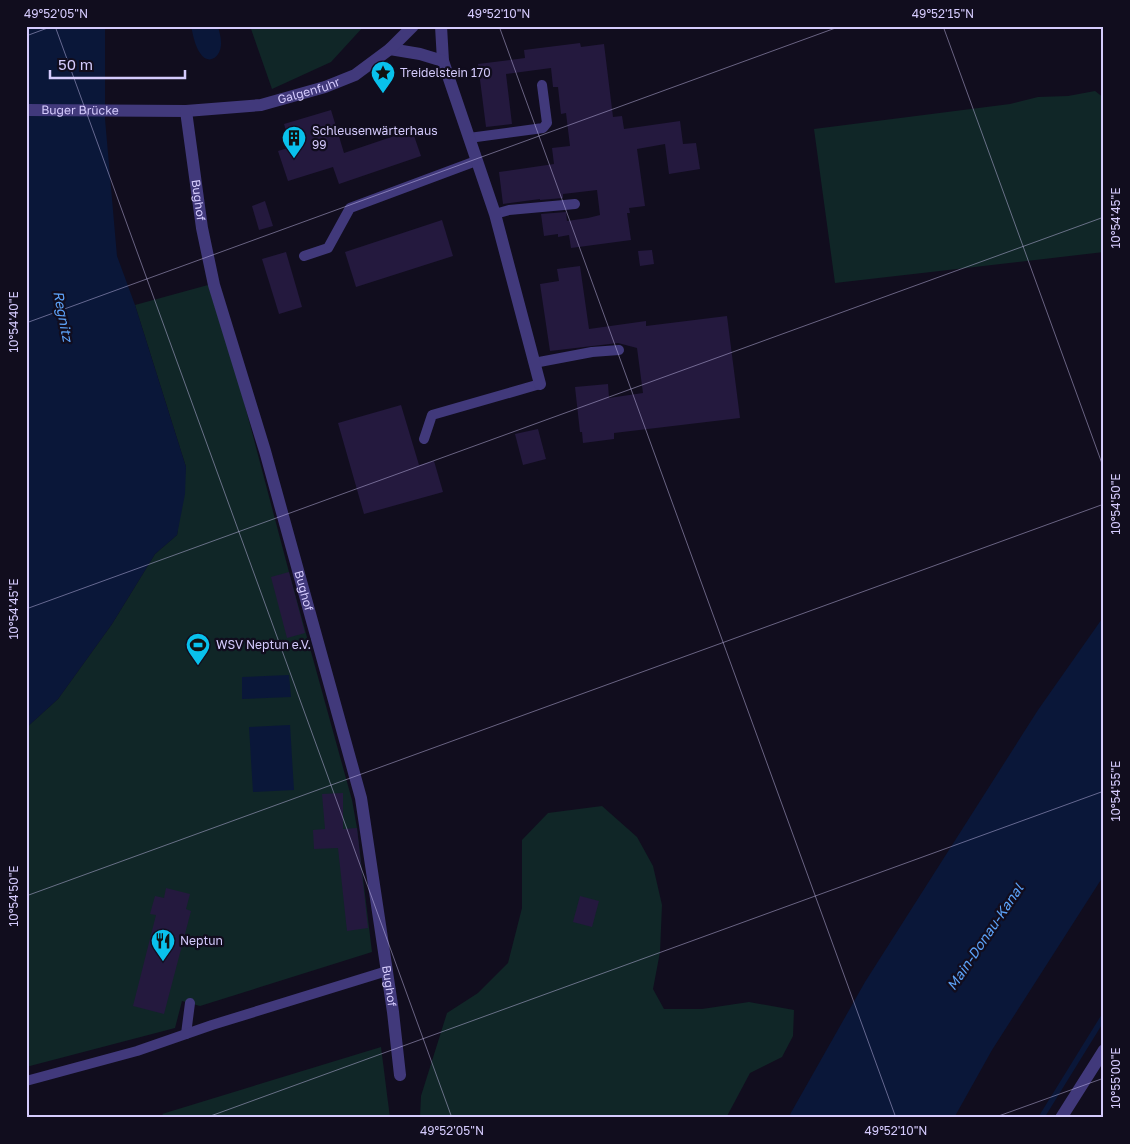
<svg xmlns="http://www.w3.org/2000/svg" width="1130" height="1144" viewBox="0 0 1130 1144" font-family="'Golos Text',sans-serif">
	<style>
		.green { fill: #102627 }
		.water { fill: #0a1739 }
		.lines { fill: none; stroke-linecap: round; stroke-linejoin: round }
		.stream { stroke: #0a1739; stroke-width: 5.5 }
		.building { fill: #24193e }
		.service { stroke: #41397b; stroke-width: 10 }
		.minor { stroke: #41397b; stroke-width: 12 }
		.ticks { fill: none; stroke: #d5cbfd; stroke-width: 1; stroke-opacity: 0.45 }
		.labels { text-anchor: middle; stroke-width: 4.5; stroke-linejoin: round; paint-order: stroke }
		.poi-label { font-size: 12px; fill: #d5cbfd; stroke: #110d1e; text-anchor: start }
		.street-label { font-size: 12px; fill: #d5cbfd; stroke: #110d1e }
		.water-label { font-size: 14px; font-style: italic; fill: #5da3f9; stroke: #110d1e }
		.neatline { fill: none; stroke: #d5cbfd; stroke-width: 2 }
		.ticks-label { font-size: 12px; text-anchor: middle; fill: #d5cbfd }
	</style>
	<rect width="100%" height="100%" fill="#110d1e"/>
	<g class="green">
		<path d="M 250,26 L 364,26 L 331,62 L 272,89 Z"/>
		<path d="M 1095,91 L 1104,98 L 1104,252 L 835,283 L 814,129 L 1010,104 L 1038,97 L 1068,96 Z"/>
		<path d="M 208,285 L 239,383 L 289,572 L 352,800 L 357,828 L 372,952 L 200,1006 L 182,1001 L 175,1028 L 26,1067 L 26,728 L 58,699 L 112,624 L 155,554 L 177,535 L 186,467 L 135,305 Z"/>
		<path d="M 602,806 L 637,837 L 653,866 L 662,905 L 660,952 L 653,989 L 664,1009 L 702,1009 L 749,1002 L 794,1010 L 793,1036 L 782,1057 L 750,1073 L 726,1118 L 420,1118 L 421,1096 L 447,1013 L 478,993 L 508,963 L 522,908 L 522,840 L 548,813 Z"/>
		<path d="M 381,1047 L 390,1118 L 167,1118 L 162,1114 Z"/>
	</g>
	<g class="water">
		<path d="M 26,26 L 105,26 L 105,119 L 117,256 L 135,305 L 186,467 L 185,494 L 177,535 L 155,554 L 112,624 L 58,699 L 26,728 Z"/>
		<path d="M 191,26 L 218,26 C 219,31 221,37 221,42 C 222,56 209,67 200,53 C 195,46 193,35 191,26 Z"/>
		<path d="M 1104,616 L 1104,875 L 992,1050 L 954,1118 L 788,1118 L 865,982 L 1038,710 Z"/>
		<path d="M 289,675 L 291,697 L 242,699 L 242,677 Z"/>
		<path d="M 290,725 L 294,790 L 253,792 L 249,727 Z"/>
	</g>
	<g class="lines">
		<path class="stream" d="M 1041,1118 L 1104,1016"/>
	</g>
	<g class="building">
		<path d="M 580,43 L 581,47 L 604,44 L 613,117 L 622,116 L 624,129 L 680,121 L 683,144 L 696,143 L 700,169 L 669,174 L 665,144 L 637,149 L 645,206 L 629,208 L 630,213 L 627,213 L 631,240 L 571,248 L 569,235 L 558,237 L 558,234 L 544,236 L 541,214 L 566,212 L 567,221 L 588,218 L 600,215 L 597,190 L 563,194 L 563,198 L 540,200 L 540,199 L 503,204 L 499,172 L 554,164 L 552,148 L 570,146 L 566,113 L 561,114 L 558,87 L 553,87 L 551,68 L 506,74 L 512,124 L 486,127 L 478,64 L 525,58 L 524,50 Z"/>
		<path d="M 331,110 L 344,153 L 412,130 L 421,156 L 339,184 L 333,167 L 288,181 L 278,151 L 291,147 L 284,124 Z"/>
		<path d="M 265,201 L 273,226 L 259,230 L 252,206 Z"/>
		<path d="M 442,220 L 453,256 L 356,287 L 345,252 Z"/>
		<path d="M 652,250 L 654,264 L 640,266 L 638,251 Z"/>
		<path d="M 286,252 L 302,307 L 279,314 L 262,259 Z"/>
		<path d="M 580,266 L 589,329 L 646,321 L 646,326 L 727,316 L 740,418 L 614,433 L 614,439 L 583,443 L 582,432 L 580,432 L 575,387 L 608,384 L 609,398 L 643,393 L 637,348 L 618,343 L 550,351 L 540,284 L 559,281 L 557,269 Z"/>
		<path d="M 401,405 L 419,465 L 434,461 L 443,492 L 364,514 L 338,423 Z"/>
		<path d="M 538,429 L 546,459 L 523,465 L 515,434 Z"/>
		<path d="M 289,572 L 305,633 L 287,638 L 271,577 Z"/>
		<path d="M 343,793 L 343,829 L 357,828 L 368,928 L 347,931 L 338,848 L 314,849 L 313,830 L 325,829 L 322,794 Z"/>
		<path d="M 166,888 L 190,894 L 186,909 L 191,911 L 164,1014 L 133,1006 L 156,915 L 150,914 L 155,896 L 164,898 Z"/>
		<path d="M 580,896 L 599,901 L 592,927 L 573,922 Z"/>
	</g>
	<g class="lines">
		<g class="service">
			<path d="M 469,138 L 543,128 L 547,123 L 542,85"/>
			<path d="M 495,214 L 509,210 L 575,204"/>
			<path d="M 304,256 L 328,248 L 350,208 L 476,161"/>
			<path d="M 534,363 L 592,352 L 619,350"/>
			<path d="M 424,439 L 432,415 L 540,384"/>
			<path d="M 186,1034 L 190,1003"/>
			<path d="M 26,1081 L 137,1051 L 212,1025 L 387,971"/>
		</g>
		<g class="minor">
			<path d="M 441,26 L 443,61 L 495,214 L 540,384"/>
			<path d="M 390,49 L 420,54 L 443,61"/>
			<path id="s1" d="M 26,110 L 186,111 L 261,105 L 325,87 L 355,75 L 390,49 L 413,26"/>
			<path id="s2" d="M 186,111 L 202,228 L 214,285 L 265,451 L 361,798 L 393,1012 L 400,1075"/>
			<path d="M 1061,1118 L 1104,1050"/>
		</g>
	</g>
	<path class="ticks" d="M 55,26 L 452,1118M 499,26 L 896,1118M 943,26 L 1104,469M 26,36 L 53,26M 26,323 L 841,26M 26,609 L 1104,217M 26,896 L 1104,504M 205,1118 L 1104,791M 993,1118 L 1104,1078"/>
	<defs>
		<symbol id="sight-pin" viewBox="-11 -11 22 30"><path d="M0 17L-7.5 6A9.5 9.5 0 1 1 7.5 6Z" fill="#09c1ec" stroke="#110d1e"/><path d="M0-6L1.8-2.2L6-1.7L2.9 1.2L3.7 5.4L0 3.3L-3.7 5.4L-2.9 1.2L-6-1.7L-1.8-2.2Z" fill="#111"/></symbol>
		<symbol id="building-pin" viewBox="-11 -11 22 30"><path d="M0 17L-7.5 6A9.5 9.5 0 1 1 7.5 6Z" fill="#09c1ec" stroke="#110d1e"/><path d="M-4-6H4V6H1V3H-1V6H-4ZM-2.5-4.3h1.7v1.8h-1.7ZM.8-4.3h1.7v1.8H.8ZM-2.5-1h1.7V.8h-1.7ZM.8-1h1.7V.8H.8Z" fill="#111"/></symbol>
		<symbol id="stadium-pin" viewBox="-11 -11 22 30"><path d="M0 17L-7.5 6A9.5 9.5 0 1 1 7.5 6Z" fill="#09c1ec" stroke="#110d1e"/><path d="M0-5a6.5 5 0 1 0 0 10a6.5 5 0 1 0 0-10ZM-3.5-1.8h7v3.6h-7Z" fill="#111"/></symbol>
		<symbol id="restaurant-pin" viewBox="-11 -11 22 30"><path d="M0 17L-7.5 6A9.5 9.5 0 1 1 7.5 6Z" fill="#09c1ec" stroke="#110d1e"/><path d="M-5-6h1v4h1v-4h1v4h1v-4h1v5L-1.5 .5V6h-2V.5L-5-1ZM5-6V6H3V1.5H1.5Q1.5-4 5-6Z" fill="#111"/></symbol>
	</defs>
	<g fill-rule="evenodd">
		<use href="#sight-pin" x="369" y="59" width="28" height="38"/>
		<use href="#building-pin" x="280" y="124" width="28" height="38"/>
		<use href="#stadium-pin" x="184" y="631" width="28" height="38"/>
		<use href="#restaurant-pin" x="149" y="927" width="28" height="38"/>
	</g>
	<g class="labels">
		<g class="poi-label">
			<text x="400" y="77">Treidelstein 170</text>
			<text x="312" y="135">Schleusenwärterhaus<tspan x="312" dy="14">99</tspan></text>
			<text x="216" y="649">WSV Neptun e.V.</text>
			<text x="180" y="945">Neptun</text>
		</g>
		<g class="street-label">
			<text dy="4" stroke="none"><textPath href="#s1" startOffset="285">Galgenfuhr</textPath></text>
			<text dy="4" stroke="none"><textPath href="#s1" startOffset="54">Buger Brücke</textPath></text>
			<text dy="4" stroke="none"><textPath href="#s2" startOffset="90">Bughof</textPath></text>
			<text dy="4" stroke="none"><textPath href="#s2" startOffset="495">Bughof</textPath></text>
			<text dy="4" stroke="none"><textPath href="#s2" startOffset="900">Bughof</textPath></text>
		</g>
		<g class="water-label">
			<text transform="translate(63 316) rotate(79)" y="5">Regnitz</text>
			<text transform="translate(985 937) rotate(-56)" y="5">Main-Donau-Kanal</text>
		</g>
	</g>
	<rect width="1130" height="1144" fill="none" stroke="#110d1e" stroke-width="55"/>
	<path d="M50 70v8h135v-8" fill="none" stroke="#d5cbfd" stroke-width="2.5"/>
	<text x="58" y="70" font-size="15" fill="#d5cbfd" stroke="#110d1e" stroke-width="4" paint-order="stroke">50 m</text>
	<rect x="28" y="28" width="1074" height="1088" class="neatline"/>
	<g class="ticks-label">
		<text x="56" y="18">49°52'05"N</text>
		<text x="499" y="18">49°52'10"N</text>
		<text x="943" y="18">49°52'15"N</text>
		<text transform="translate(1116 218) rotate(-90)" y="4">10°54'45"E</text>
		<text transform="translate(14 322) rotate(-90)" y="4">10°54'40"E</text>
		<text transform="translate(1116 504) rotate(-90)" y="4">10°54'50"E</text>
		<text transform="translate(14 609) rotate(-90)" y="4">10°54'45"E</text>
		<text transform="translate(1116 791) rotate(-90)" y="4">10°54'55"E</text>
		<text transform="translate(14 896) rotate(-90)" y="4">10°54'50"E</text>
		<text transform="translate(1116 1078) rotate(-90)" y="4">10°55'00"E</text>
		<text x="452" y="1135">49°52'05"N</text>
		<text x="896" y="1135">49°52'10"N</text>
	</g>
</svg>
